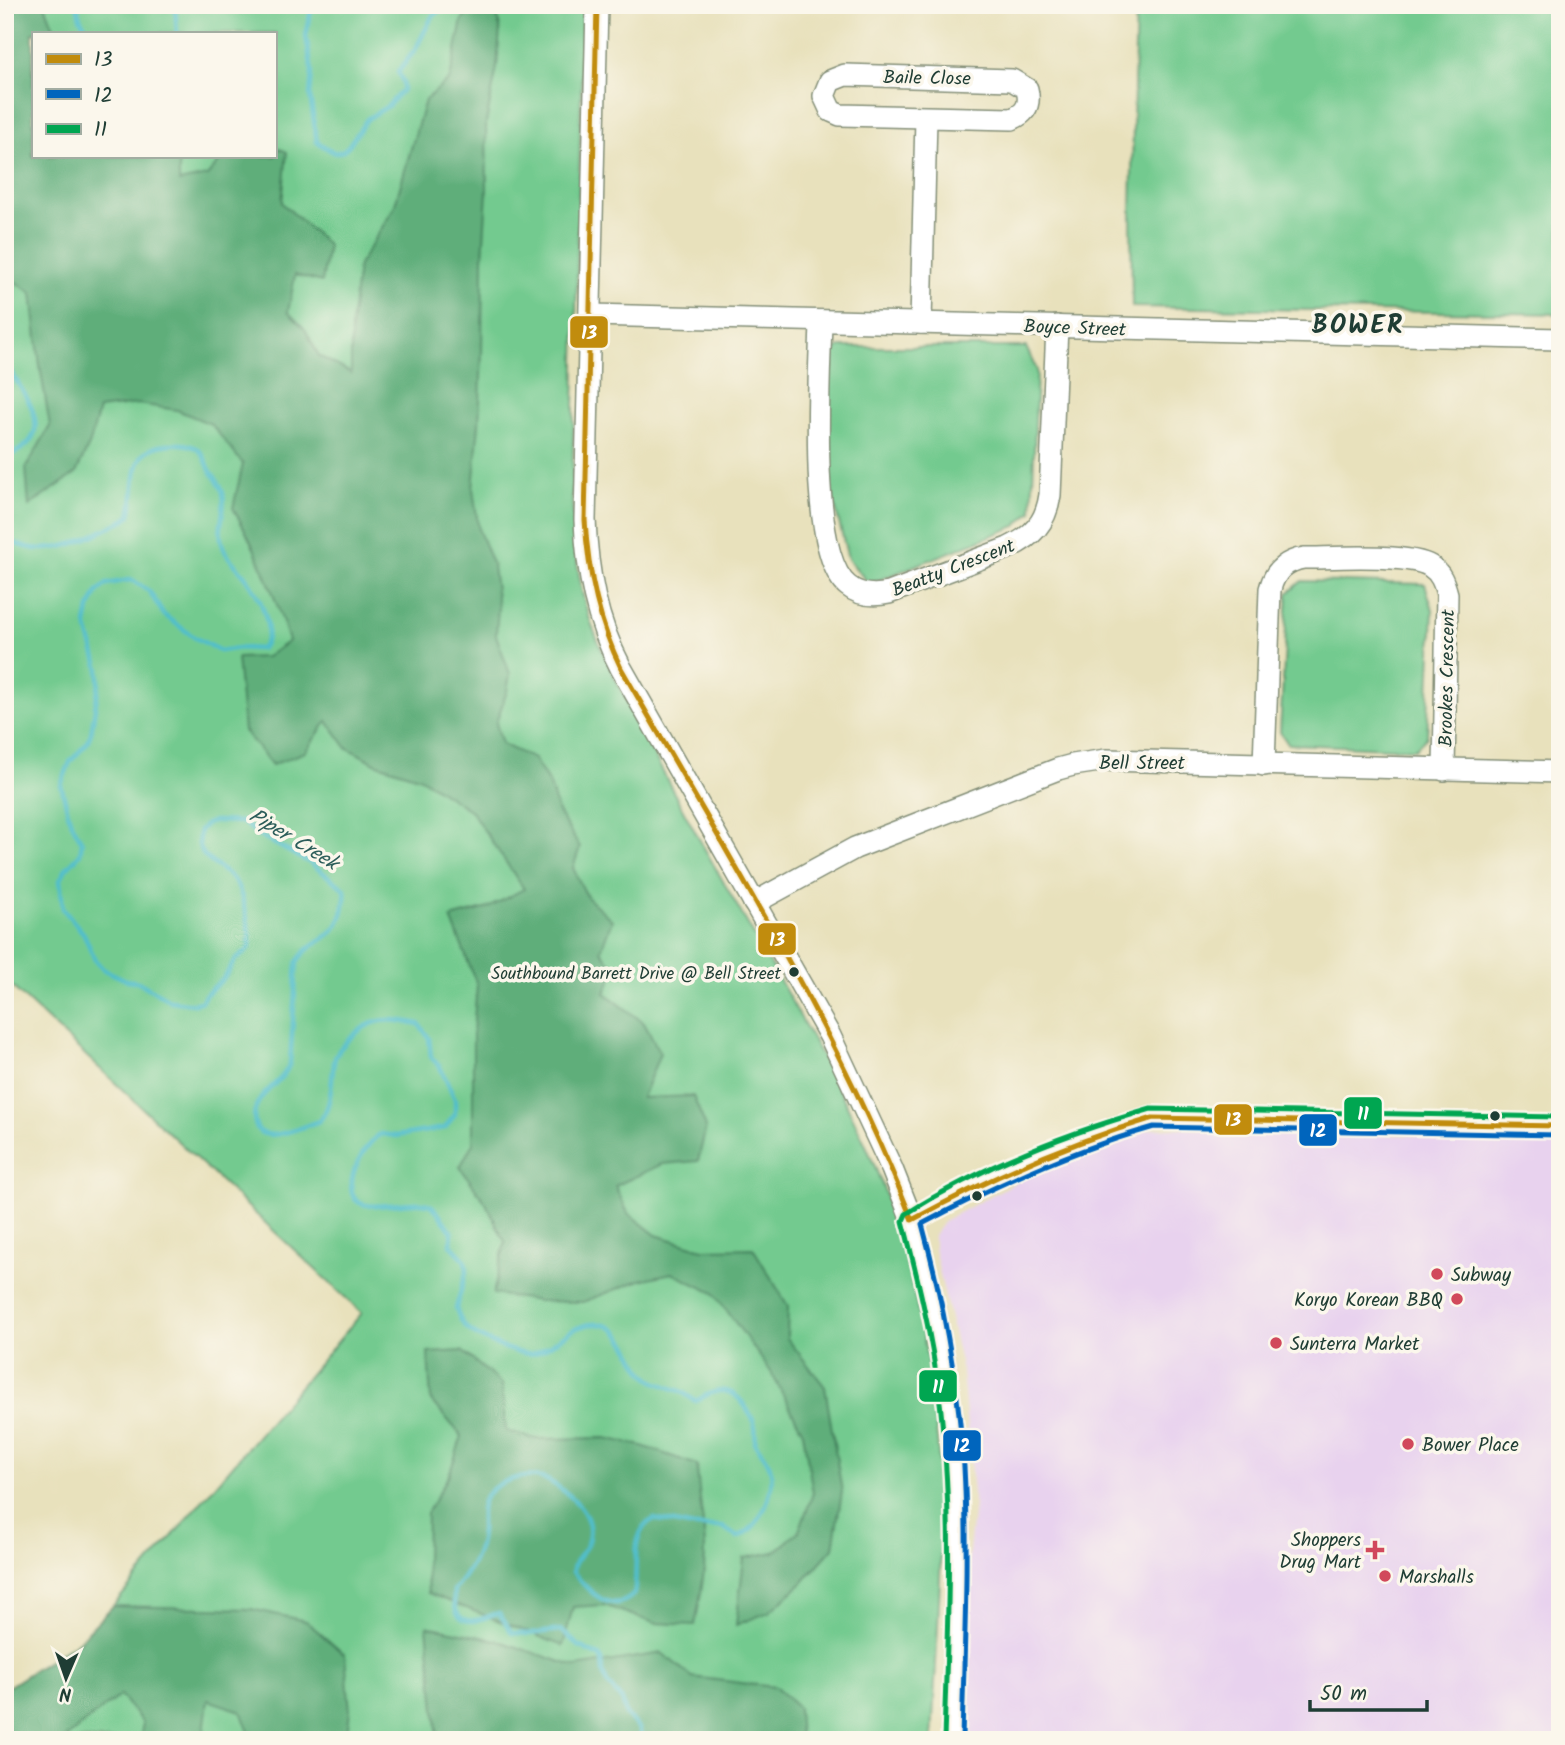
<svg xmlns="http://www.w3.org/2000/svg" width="1565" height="1745" viewBox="0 0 1565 1745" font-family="Kalam,sans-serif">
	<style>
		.built { fill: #e8d2ee }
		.green { fill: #73ca8f; stroke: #498462; stroke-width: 2; fill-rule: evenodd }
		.forest { fill: #5eae7a; stroke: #3e7657; stroke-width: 2 }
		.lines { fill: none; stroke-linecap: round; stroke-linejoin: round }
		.stream { stroke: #51becb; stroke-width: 4.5 }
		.minor-casing { stroke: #848f78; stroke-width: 24 }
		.minor { stroke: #fff; stroke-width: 21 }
		.bus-1-casing { stroke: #fbf7ec; stroke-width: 10 }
		.bus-2-casing { stroke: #fbf7ec; stroke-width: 10 }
		.bus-3-casing { stroke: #fbf7ec; stroke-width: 10 }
		.bus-1 { stroke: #c18c0d; stroke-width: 5 }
		.bus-2 { stroke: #0065bd; stroke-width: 5 }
		.bus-3 { stroke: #00a651; stroke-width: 5 }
		.bus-dot { fill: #1f3d34; stroke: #fbf7ec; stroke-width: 2.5 }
		.poi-dot { fill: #d1495b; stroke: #fbf7ec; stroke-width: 2.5 }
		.labels { text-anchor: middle; stroke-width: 7; stroke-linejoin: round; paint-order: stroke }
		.bus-label { font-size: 17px; fill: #1f3d34; stroke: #fbf7ec; text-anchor: end }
		.street-label { font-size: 19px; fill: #1f3d34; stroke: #fbf7ec }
		.poi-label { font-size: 19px; fill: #1f3d34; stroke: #fbf7ec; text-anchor: start }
		.water-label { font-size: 21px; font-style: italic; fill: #2c5d5a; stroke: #fbf7ec }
		.district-label { font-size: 26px; font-weight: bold; letter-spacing: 2px; fill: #1f3d34; stroke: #fbf7ec }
		.line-badge { stroke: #fbf7ec; stroke-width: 2.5 }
		.badge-label { font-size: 19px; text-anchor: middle; font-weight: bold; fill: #fff }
	</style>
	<rect width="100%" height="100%" fill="#fbf7ec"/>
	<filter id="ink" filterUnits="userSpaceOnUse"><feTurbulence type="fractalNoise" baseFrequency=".0143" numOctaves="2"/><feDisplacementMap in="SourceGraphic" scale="14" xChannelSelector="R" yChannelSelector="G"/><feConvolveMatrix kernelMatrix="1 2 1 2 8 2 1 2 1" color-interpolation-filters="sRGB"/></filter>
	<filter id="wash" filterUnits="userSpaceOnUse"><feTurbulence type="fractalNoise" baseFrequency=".00686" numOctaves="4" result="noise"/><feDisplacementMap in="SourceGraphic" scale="28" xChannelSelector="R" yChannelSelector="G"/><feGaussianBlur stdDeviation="1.57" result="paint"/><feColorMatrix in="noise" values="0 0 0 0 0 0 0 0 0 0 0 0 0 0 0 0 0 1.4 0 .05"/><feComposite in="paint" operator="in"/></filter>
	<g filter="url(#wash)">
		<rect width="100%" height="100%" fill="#e8e1bc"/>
		<path class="built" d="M 1172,1128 L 1560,1140 L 1560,1740 L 962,1740 L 966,1582 L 974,1504 L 962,1370 L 934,1248 L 934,1235 L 945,1220 L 1088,1144 L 1134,1130 Z"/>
		<g class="green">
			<path d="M 5,5 L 583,5 L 572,499 C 574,535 576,569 585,604 C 598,650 624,694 645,737 C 711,870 794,994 858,1128 C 917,1252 942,1403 941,1541 C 940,1607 935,1674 932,1740 L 5,1740 L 5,1689 L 79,1641 L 113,1606 L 362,1313 L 5,980 ZM 33,33 L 275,33 L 275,156 L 33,156 Z"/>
			<path d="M 1136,5 L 1560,5 L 1560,314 L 1132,307 L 1131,211 Z"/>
			<path d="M 841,347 L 1026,347 L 1037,370 L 1032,511 L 1016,526 L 869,584 L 848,559 L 827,473 L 826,352 Z"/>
			<path d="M 1302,581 L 1425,584 L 1433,610 L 1427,737 L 1415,749 L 1288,744 L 1280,732 L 1288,593 Z"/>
		</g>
		<g class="forest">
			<path d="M 5,5 L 45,5 L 56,33 L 33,33 L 33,156 L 167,156 L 179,158 L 179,182 L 207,176 L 224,156 L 275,156 L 275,147 L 287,152 L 282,203 L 328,245 L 322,282 L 295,275 L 288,312 L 305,329 L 319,356 L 351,373 L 351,326 L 358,266 L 394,208 L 425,100 L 450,79 L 462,20 L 476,5 L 495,5 L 500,28 L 497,67 L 486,123 L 487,191 L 483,259 L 482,351 L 479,424 L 473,489 L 479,531 L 493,566 L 498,607 L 496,635 L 510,674 L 507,691 L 496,723 L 502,744 L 534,759 L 550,785 L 558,812 L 580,847 L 573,868 L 587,897 L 612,920 L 601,950 L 615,969 L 605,993 L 644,1023 L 660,1053 L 642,1098 L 693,1096 L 706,1127 L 698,1161 L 662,1164 L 615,1186 L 628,1213 L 656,1235 L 703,1249 L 753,1248 L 788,1306 L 787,1338 L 825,1387 L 842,1492 L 833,1548 L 801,1584 L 769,1612 L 736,1625 L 744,1558 L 775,1552 L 799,1531 L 813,1493 L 803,1432 L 771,1372 L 714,1293 L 672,1273 L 640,1280 L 583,1302 L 539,1301 L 493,1294 L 505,1242 L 486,1203 L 460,1167 L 473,1143 L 473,1032 L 477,985 L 451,918 L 488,908 L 524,889 L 471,811 L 421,778 L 375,763 L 346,747 L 327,721 L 305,752 L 272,765 L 244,731 L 237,658 L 266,657 L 289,641 C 274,592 258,551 233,508 L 243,464 L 211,424 L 177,410 L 138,404 L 99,409 L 90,443 L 76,473 L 29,506 L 26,468 L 50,426 L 40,366 L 32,293 L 5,275 Z"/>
			<path d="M 462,1351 L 502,1384 L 506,1431 L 536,1439 L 606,1438 L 642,1446 L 697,1465 C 698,1493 704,1521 705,1548 C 705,1574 700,1599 695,1625 L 654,1623 L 604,1605 L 573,1607 L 563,1646 L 428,1593 L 426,1561 L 427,1513 L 449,1475 L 462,1436 L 431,1401 L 428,1353 Z"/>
			<path d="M 113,1606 L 251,1609 L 306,1621 L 345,1655 L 350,1711 L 346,1740 L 252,1740 L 241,1711 L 208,1700 L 203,1740 L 140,1740 L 143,1723 L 120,1695 L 63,1740 L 5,1740 L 5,1689 L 79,1641 Z"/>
			<path d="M 427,1626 L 496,1640 L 576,1667 L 662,1653 L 692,1677 L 775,1687 L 798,1708 L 800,1740 L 438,1740 Z"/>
		</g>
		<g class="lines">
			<g class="stream">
				<path d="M 77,5 L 80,18 L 89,33"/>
				<path d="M 175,5 L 177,33"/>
				<path d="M 312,5 L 306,36 L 312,71 L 310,96 L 317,142 L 335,153 L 343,151 L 349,145 L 367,119 L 388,106 L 403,89 L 403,82 L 398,72 L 415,50 L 432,17 L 445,5"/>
				<path d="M 5,362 C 24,396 63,436 5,457"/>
				<path d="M 5,538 C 47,564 87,538 126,519 L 130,515 C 136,496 130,461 149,450 C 162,443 189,440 200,451 C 205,456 207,464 210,470 C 215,478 221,484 223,493 C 227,514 214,529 225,551 C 230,561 239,568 245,576 C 258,593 278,631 261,649 L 239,648 L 220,651 L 194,637 L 164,615 L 149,591 L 134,581 L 129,580 L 107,584 L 98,591 L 89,609 L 86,624 L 99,669 L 99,683 L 91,733 L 87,743 L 70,762 L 61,785 L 70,820 L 82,842 L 80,854 L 66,869 L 60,880 L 63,909 L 84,934 L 95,960 L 103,969 L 126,980 L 138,982 L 171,1001 L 193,1004 L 202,1001 L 205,995 L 224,978 L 235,960 L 248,950 L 250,945 C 250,930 244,899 237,885 C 224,863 192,863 200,830 L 206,824 L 215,821 L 242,822 L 262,837 L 310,863 L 345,889 C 346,895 345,900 344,906 C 337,943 313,936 297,962 L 290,1063 C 284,1080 269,1086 259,1101 C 255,1107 253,1116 255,1123 C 260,1148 304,1126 319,1121 C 334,1106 330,1077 335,1058 C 337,1050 343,1046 348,1040 C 373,1016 388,1018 419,1024 L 429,1038 L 431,1057 L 440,1067 L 455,1099 L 455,1114 L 445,1128 L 396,1136 L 381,1134 L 376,1137 C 365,1147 354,1166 352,1180 C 344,1227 413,1193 432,1206 C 434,1207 449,1228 452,1232 L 451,1245 L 464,1259 L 467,1269 L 456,1308 C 458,1315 461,1322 466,1327 C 476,1338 522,1358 535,1353 C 558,1345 572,1322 598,1324 C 628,1325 631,1366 652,1380 C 661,1386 673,1387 682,1392 C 688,1395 690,1399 696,1401 C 715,1389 730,1384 745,1406 C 754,1419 757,1427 755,1443 C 760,1451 767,1458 770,1467 C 777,1489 760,1531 737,1537 L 723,1527 L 694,1527 L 654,1519 C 628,1531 639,1571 634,1594 C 612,1617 587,1590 573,1572 C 572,1561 583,1554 587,1544 C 598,1515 569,1493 549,1481 C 530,1470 493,1480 483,1501 C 479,1511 482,1522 481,1532 C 480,1554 468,1573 454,1590 C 453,1606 456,1625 477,1620 C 485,1619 491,1614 499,1613 L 512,1633 L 529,1634 L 561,1630 L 579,1646 L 599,1656 L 602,1660 L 603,1673 L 607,1683 L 622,1700 L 626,1715 L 640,1729 L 641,1740"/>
			</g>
		</g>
	</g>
	<g filter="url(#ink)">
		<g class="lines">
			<defs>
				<g id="minor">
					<path d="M 597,5 L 585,520 C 587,572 596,621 621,668 L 830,1036 L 892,1169 L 912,1220 L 934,1312 L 952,1431 L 957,1544 L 953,1740"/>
					<path d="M 845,75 L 1012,80 L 1027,89 C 1031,105 1026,113 1012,119 L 840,115 L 831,111 L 824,96 L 830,81 Z"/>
					<path d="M 591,315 L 1560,339"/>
					<path d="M 821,321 C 820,374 807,553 848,586 C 860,596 875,596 889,593 L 1008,548 C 1033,536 1046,523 1050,495 L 1057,326"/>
					<path d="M 921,323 L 926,118"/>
					<path d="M 1264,765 L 1270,589 C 1275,570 1286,561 1304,558 C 1332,558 1409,553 1430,566 C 1441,573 1444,583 1447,594 L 1444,770"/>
					<path d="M 754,903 L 855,848 L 1058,769 L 1073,765 L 1106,760 L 1560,772"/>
					<path d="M 912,1220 C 989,1177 1067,1141 1153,1118 L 1560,1126"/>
				</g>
			</defs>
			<use href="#minor" class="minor-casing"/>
			<use href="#minor" class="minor"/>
			<defs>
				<path id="bus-1" d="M 597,5 L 585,520 C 588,572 598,621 621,668 C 724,849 836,1026 912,1220 C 989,1178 1068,1143 1153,1118 L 1560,1126"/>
				<path id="bus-2" d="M 962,1740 C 964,1649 969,1558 964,1467 C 958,1385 944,1304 922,1224 C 997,1184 1073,1150 1154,1127 L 1560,1135"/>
				<path id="bus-3" d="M 944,1740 C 947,1637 953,1533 943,1431 C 937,1360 921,1290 903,1221 L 906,1214 C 980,1167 1067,1133 1151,1109 L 1560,1117"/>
			</defs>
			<use href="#bus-1" class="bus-1-casing"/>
			<use href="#bus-2" class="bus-2-casing"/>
			<use href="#bus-3" class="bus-3-casing"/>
			<use href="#bus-1" class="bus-1"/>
			<use href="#bus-2" class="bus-2"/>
			<use href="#bus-3" class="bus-3"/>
		</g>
	</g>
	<g class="bus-dot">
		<circle cx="794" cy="972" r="6"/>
		<circle cx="1495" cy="1116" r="6"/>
		<circle cx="977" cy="1196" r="6"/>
	</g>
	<g class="poi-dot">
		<circle cx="1437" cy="1274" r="7"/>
		<circle cx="1457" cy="1299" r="7"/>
		<circle cx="1276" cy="1343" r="7"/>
		<circle cx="1408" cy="1444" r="7"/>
		<path d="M1371.5 1539.5h7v7h7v7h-7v7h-7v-7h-7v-7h7z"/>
		<circle cx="1385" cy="1576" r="7"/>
	</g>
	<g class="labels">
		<g class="bus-label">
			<text x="781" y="979">Southbound Barrett Drive @ Bell Street</text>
		</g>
		<g class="street-label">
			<text transform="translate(927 77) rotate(1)" y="7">Baile Close</text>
			<text transform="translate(1075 327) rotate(2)" y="7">Boyce Street</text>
			<text transform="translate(953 567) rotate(-21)" y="7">Beatty Crescent</text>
			<text transform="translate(1446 678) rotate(-89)" y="7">Brookes Crescent</text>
			<text x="1142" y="769">Bell Street</text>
		</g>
		<g class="poi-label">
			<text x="1451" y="1281">Subway</text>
			<text x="1443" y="1306" text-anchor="end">Koryo Korean BBQ</text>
			<text x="1290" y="1350">Sunterra Market</text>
			<text x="1422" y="1451">Bower Place</text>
			<text x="1361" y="1546" text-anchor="end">Shoppers<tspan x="1361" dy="22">Drug Mart</tspan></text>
			<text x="1399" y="1583">Marshalls</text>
		</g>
		<g class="water-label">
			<text transform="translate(294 839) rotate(31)" y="7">Piper Creek</text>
		</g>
		<g class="district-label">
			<text x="1358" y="333">BOWER</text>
		</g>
	</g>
	<g class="line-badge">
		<rect x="569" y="315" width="40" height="34" rx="7" fill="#c18c0d"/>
		<rect x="757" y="922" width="40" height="34" rx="7" fill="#c18c0d"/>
		<rect x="1343" y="1096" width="40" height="34" rx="7" fill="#00a651"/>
		<rect x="1213" y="1103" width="40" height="33" rx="7" fill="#c18c0d"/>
		<rect x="1298" y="1113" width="40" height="34" rx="7" fill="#0065bd"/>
		<rect x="918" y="1369" width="40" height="34" rx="7" fill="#00a651"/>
		<rect x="942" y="1429" width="40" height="33" rx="7" fill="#0065bd"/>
	</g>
	<g class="badge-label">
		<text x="589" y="339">13</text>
		<text x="777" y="946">13</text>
		<text x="1363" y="1120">11</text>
		<text x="1233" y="1126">13</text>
		<text x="1318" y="1137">12</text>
		<text x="938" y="1393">11</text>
		<text x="962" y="1452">12</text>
	</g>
	<rect width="1565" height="1745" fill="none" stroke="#fbf7ec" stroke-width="28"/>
	<rect x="32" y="32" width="245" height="126" fill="#fbf7ec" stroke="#a3ada2" stroke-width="2"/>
	<rect x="46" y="54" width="35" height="10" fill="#c18c0d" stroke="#a3ada2" stroke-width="2"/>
	<text x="94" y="66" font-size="21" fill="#1f3d34">13</text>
	<rect x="46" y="89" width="35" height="10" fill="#0065bd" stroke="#a3ada2" stroke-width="2"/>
	<text x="94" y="102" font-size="21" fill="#1f3d34">12</text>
	<rect x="46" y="124" width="35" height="10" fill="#00a651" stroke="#a3ada2" stroke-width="2"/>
	<text x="94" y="136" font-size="21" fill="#1f3d34">11</text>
	<g transform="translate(66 1678) rotate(182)" stroke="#fbf7ec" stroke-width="5" paint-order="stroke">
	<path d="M0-5L12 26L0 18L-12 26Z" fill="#1f3d34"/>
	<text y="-10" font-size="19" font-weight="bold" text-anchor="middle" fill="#1f3d34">N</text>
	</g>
	<path d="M1310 1700v10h117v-10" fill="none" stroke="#1f3d34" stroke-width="3.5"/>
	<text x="1320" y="1700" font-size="21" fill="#1f3d34" stroke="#fbf7ec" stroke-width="5" paint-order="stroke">50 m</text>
</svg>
